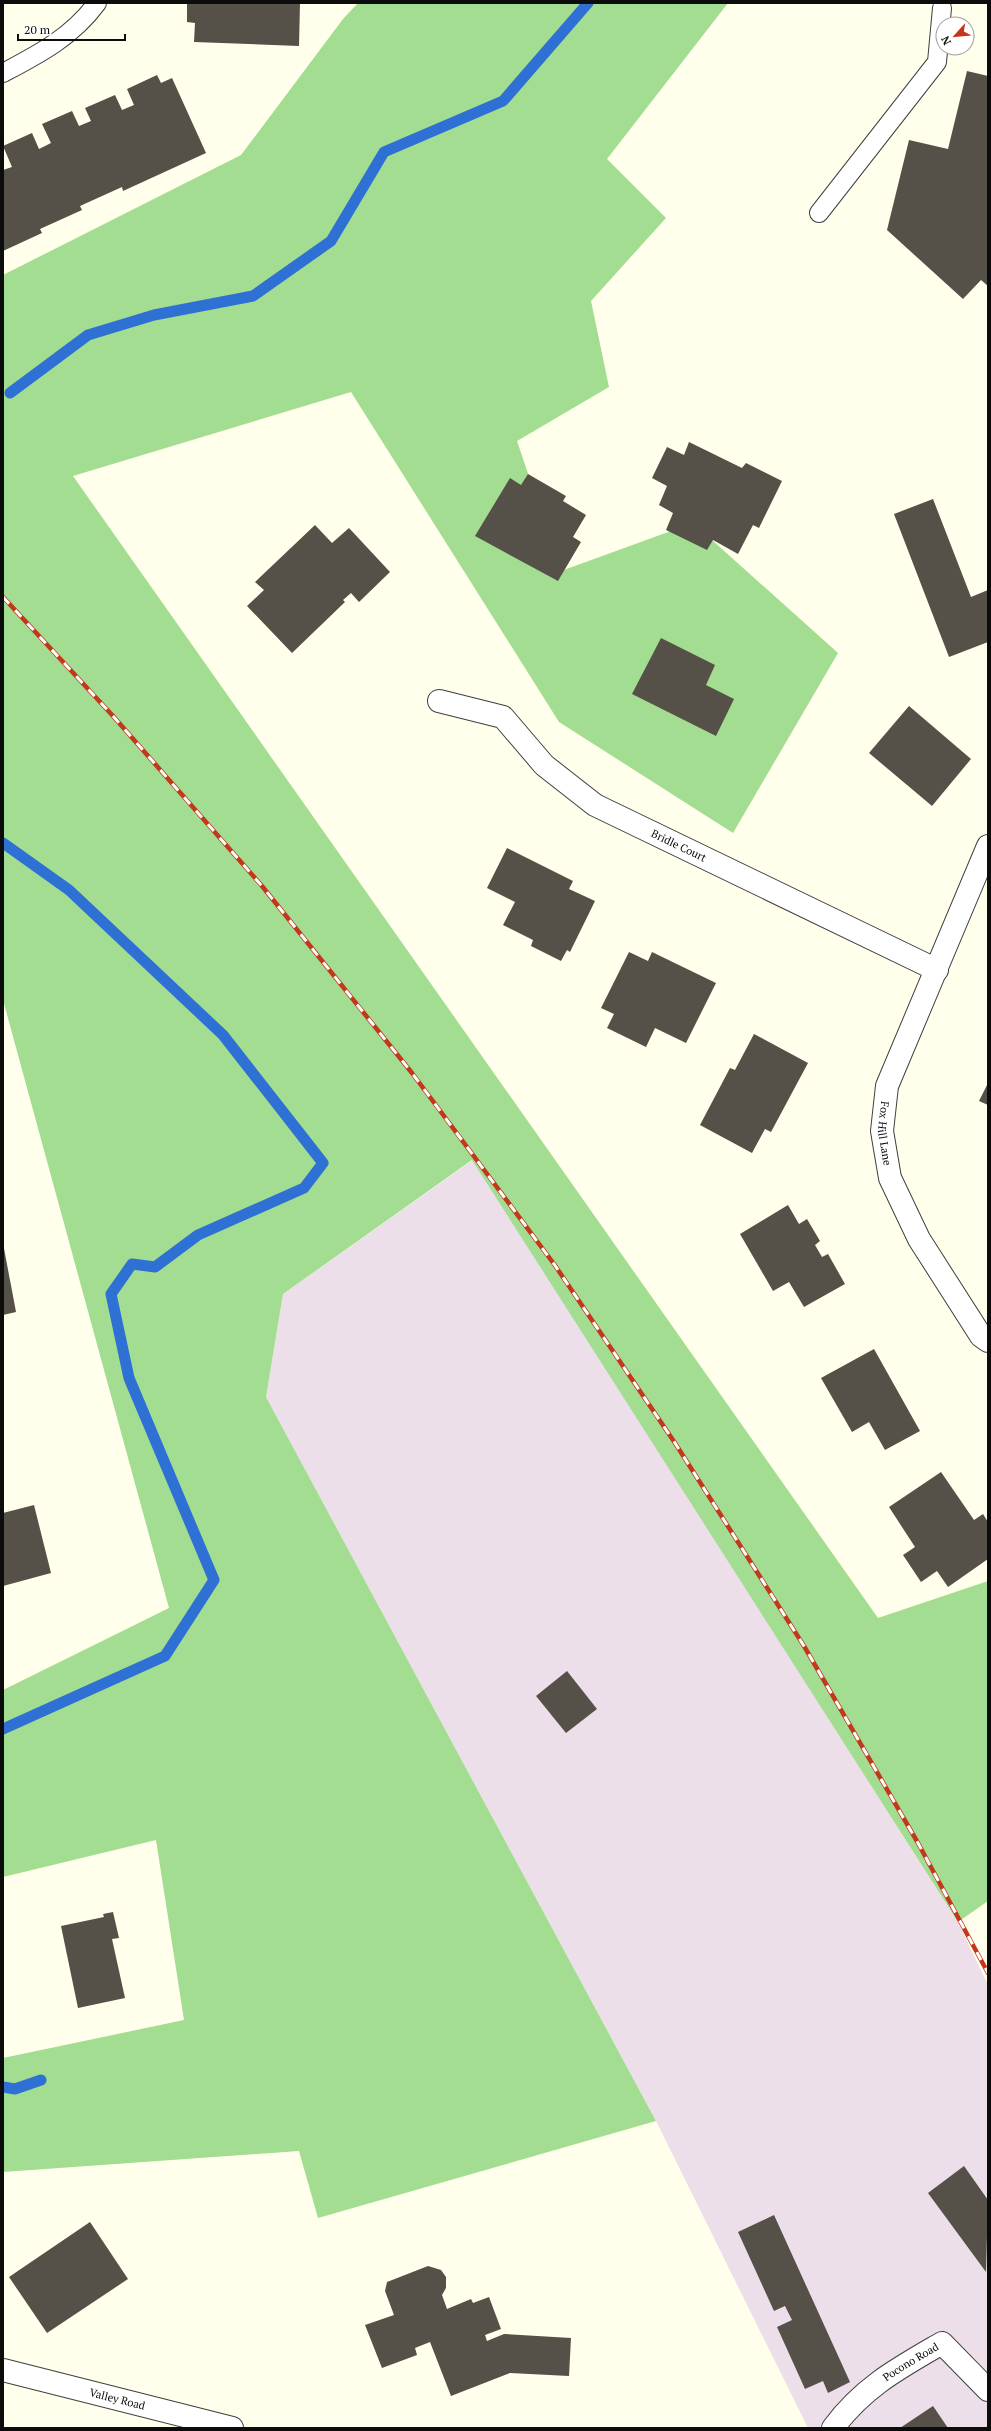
<svg xmlns="http://www.w3.org/2000/svg" width="991" height="2431" viewBox="0 0 991 2431" font-family="'PT Serif',serif">
	<style>
		.industrial { fill: #ecdfea }
		.forest { fill: #a3dd91 }
		.lines { fill: none; stroke-linecap: round; stroke-linejoin: round }
		.stream { stroke: #2f70d5; stroke-width: 11 }
		.building { fill: #555048 }
		.service-casing { stroke: #3f3f3f; stroke-width: 20 }
		.minor-casing { stroke: #3f3f3f; stroke-width: 24 }
		.service { stroke: #fff; stroke-width: 18 }
		.minor { stroke: #fff; stroke-width: 22 }
		.rail-casing { stroke: #c3371c; stroke-width: 4.5 }
		.rail { stroke: #fff; stroke-width: 3; stroke-dasharray: 9; stroke-linecap: butt }
		.labels { text-anchor: middle; stroke-width: 4; stroke-linejoin: round; paint-order: stroke }
		.street-label { font-size: 11px; fill: #0c0c0c; stroke: #fff }
	</style>
	<rect width="100%" height="100%" fill="#ffffeb"/>
	<path class="industrial" d="M 473,1160 L 958,1922 L 988,1985 L 988,2428 L 808,2428 L 656,2121 L 266,1397 L 283,1294 Z"/>
	<path class="forest" d="M 358,3 L 728,3 L 607,159 L 666,218 L 591,301 L 609,387 L 517,441 L 561,571 L 693,523 L 838,653 L 733,833 L 559,722 L 351,392 L 73,476 L 878,1618 L 988,1581 L 988,1901 L 958,1922 L 472,1160 L 283,1294 L 266,1397 L 656,2121 L 318,2218 L 299,2151 L 3,2172 L 3,2058 L 184,2020 L 156,1840 L 3,1877 L 3,1690 L 169,1608 L 3,1000 L 3,275 L 241,155 L 343,19 Z"/>
	<g class="lines">
		<g class="stream">
			<path d="M 10,393 L 88,335 L 154,315 L 253,296 L 331,241 L 384,152 L 503,101 L 588,3"/>
			<path d="M 3,843 L 69,890 L 223,1035 L 323,1163 L 304,1188 L 198,1235 L 155,1267 L 132,1264 L 111,1294 L 129,1378 L 214,1580 L 165,1656 L 3,1729"/>
			<path d="M 3,2087 L 15,2089 L 41,2080"/>
		</g>
	</g>
	<g class="building">
		<path d="M 187,3 L 300,3 L 299,46 L 194,42 L 195,23 L 187,22 Z"/>
		<path d="M 967,71 L 988,76 L 988,286 L 981,280 L 963,299 L 887,230 L 909,140 L 948,149 Z"/>
		<path d="M 157,75 L 161,83 L 172,78 L 206,153 L 123,191 L 122,187 L 80,206 L 82,210 L 40,229 L 42,233 L 3,251 L 3,170 L 12,167 L 3,146 L 32,133 L 39,149 L 51,143 L 42,124 L 72,111 L 79,126 L 91,121 L 85,108 L 115,95 L 122,110 L 134,105 L 127,89 Z"/>
		<path d="M 689,442 L 742,468 L 746,463 L 782,481 L 759,528 L 753,525 L 738,554 L 713,540 L 707,550 L 666,530 L 673,513 L 659,505 L 667,486 L 652,478 L 667,447 L 684,455 Z"/>
		<path d="M 528,474 L 566,496 L 563,501 L 586,515 L 573,537 L 581,542 L 558,581 L 475,536 L 510,478 L 521,485 Z"/>
		<path d="M 933,499 L 971,597 L 988,590 L 988,642 L 949,657 L 894,514 Z"/>
		<path d="M 315,525 L 332,543 L 349,528 L 390,572 L 359,602 L 351,593 L 343,600 L 345,602 L 292,653 L 247,606 L 264,590 L 255,582 Z"/>
		<path d="M 661,638 L 715,665 L 706,685 L 734,699 L 716,736 L 632,694 Z"/>
		<path d="M 909,706 L 971,759 L 932,806 L 869,753 Z"/>
		<path d="M 507,848 L 573,881 L 569,889 L 595,901 L 570,952 L 567,950 L 561,961 L 531,946 L 533,940 L 503,925 L 515,902 L 487,888 Z"/>
		<path d="M 629,952 L 648,961 L 652,952 L 716,983 L 686,1043 L 655,1028 L 646,1047 L 607,1028 L 614,1014 L 601,1008 Z"/>
		<path d="M 754,1034 L 808,1063 L 771,1132 L 765,1129 L 752,1153 L 700,1125 L 730,1068 L 735,1070 Z"/>
		<path d="M 988,1083 L 988,1105 L 979,1101 Z"/>
		<path d="M 788,1205 L 799,1224 L 807,1219 L 820,1241 L 815,1245 L 822,1257 L 828,1254 L 845,1284 L 804,1307 L 789,1282 L 773,1291 L 740,1234 Z"/>
		<path d="M 3,1243 L 16,1312 L 3,1315 Z"/>
		<path d="M 874,1349 L 920,1431 L 885,1450 L 869,1422 L 852,1432 L 821,1378 Z"/>
		<path d="M 941,1472 L 974,1520 L 983,1514 L 988,1522 L 988,1559 L 948,1587 L 937,1571 L 921,1582 L 903,1555 L 915,1547 L 889,1507 Z"/>
		<path d="M 34,1505 L 51,1573 L 3,1586 L 3,1513 Z"/>
		<path d="M 567,1671 L 597,1709 L 566,1733 L 536,1696 Z"/>
		<path d="M 113,1912 L 119,1938 L 112,1939 L 125,1998 L 78,2008 L 61,1926 L 104,1917 L 103,1914 Z"/>
		<path d="M 964,2166 L 988,2200 L 986,2272 L 928,2193 Z"/>
		<path d="M 774,2215 L 850,2382 L 828,2393 L 823,2381 L 805,2389 L 777,2327 L 792,2320 L 785,2306 L 774,2311 L 738,2232 Z"/>
		<path d="M 90,2222 L 128,2279 L 47,2333 L 9,2277 Z"/>
		<path d="M 428,2266 L 441,2270 L 446,2277 L 446,2288 L 442,2295 L 447,2309 L 471,2299 L 473,2303 L 489,2297 L 501,2329 L 485,2335 L 487,2341 L 504,2334 L 571,2338 L 569,2376 L 510,2373 L 451,2396 L 430,2342 L 415,2348 L 417,2355 L 382,2368 L 365,2325 L 394,2315 L 385,2291 L 387,2282 Z"/>
		<path d="M 933,2406 L 948,2428 L 900,2428 Z"/>
	</g>
	<g class="lines">
		<defs>
			<g id="service">
				<path d="M 3,73 C 39,54 72,37 97,3"/>
				<path d="M 819,213 L 937,62 L 942,8"/>
			</g>
			<g id="minor">
				<path id="s1" d="M 439,701 L 503,717 L 544,765 L 595,805 L 937,970"/>
				<path id="s2" d="M 988,846 L 887,1086 L 882,1131 L 890,1178 L 919,1239 L 981,1336 L 988,1341"/>
				<path id="s3" d="M 3,2370 L 232,2428"/>
				<path id="s4" d="M 833,2428 C 863,2387 899,2368 942,2343 L 988,2390"/>
			</g>
		</defs>
		<use href="#service" class="service-casing"/>
		<use href="#minor" class="minor-casing"/>
		<use href="#service" class="service"/>
		<use href="#minor" class="minor"/>
		<defs>
			<path id="rail" d="M 3,597 L 113,716 L 262,886 L 412,1073 L 554,1264 L 675,1443 L 804,1646 L 918,1843 L 988,1973"/>
		</defs>
		<use href="#rail" class="rail-casing"/>
		<use href="#rail" class="rail"/>
	</g>
	<g class="labels">
		<g class="street-label">
			<text dy="4" stroke="none"><textPath href="#s1" startOffset="287">Bridle Court</textPath></text>
			<text dy="4" stroke="none"><textPath href="#s2" startOffset="308">Fox Hill Lane</textPath></text>
			<text dy="4" stroke="none"><textPath href="#s4" startOffset="103">Pocono Road</textPath></text>
			<text dy="4" stroke="none"><textPath href="#s3" startOffset="118">Valley Road</textPath></text>
		</g>
	</g>
	<rect width="991" height="2431" fill="none" stroke="#0c0c0c" stroke-width="8"/>
	<g transform="translate(955 36) rotate(243)"><circle r="19" fill="#ffffff" stroke="#9e9e9e"/>
	<path d="M0-3L7 15L0 10L-7 15Z" fill="#c3371c"/>
	<text y="-6" font-size="11" font-weight="bold" text-anchor="middle" fill="#0c0c0c">N</text>
	</g>
	<path d="M18 34v6h107v-6" fill="none" stroke="#0c0c0c" stroke-width="2"/>
	<text x="24" y="34" font-size="12" fill="#0c0c0c" stroke="#ffffff" stroke-width="3" paint-order="stroke">20 m</text>
</svg>
